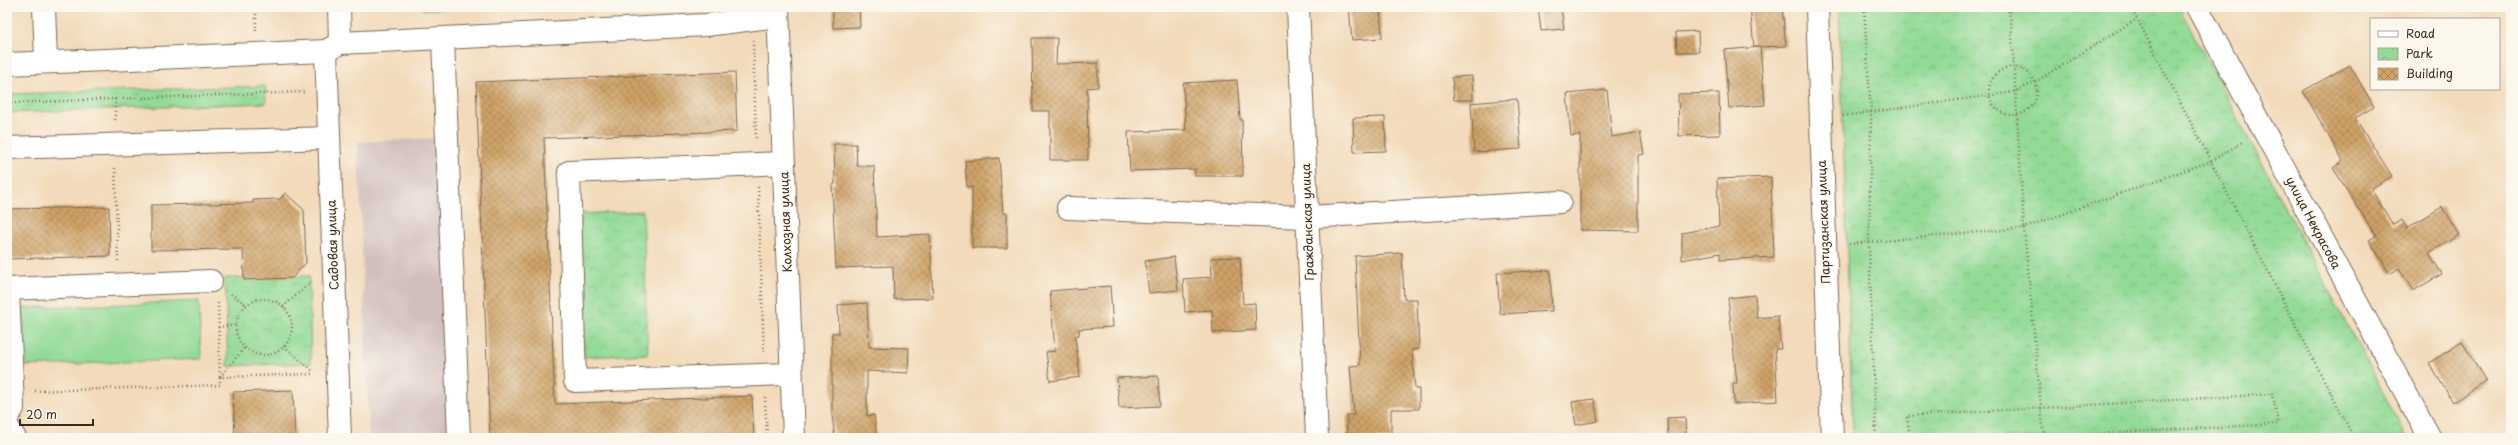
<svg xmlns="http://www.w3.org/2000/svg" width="2518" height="445" viewBox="0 0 2518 445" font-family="'Playpen Sans',sans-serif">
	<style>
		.industrial { fill: #d1bfbe }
		.grass { fill: url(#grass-tufts); stroke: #66825a }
		.park { fill: url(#park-crowns); stroke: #66825a }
		.pitch { fill: #92da96; stroke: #66825a }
		.building { fill: url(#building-cross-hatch) }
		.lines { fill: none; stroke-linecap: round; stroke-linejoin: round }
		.minor-casing { stroke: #7b6855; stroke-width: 24 }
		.path { stroke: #7b6855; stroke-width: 2.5; stroke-dasharray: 1 3; stroke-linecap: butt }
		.minor { stroke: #fff; stroke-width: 22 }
		.labels { text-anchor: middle; stroke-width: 3; stroke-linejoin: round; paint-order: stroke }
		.street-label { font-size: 12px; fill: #3b2a1e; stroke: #fbf7ec }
	</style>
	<defs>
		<pattern id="grass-tufts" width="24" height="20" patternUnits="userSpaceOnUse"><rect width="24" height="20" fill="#92da96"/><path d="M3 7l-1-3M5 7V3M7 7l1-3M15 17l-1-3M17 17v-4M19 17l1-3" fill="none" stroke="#7fbb81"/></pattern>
		<pattern id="park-crowns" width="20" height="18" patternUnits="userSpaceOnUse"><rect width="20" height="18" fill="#92da96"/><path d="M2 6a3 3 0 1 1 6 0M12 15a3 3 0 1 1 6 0" fill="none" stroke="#7fbb81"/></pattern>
		<pattern id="building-cross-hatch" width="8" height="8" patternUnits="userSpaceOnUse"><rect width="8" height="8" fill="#cfa368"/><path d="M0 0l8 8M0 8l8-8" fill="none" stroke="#a98555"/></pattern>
	</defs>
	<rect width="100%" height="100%" fill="#fbf7ec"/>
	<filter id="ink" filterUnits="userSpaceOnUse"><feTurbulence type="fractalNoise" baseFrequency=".025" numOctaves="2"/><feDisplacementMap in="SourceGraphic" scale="8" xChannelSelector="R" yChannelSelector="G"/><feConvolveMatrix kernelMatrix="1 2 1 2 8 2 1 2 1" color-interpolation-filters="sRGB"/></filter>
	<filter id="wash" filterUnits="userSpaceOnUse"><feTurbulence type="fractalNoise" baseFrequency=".012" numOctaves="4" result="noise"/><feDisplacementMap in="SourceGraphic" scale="16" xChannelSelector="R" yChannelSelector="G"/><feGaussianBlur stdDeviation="0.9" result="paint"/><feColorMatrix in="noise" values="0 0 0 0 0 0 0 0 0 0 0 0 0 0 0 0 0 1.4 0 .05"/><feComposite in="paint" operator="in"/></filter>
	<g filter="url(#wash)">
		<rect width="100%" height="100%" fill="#f2daba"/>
		<path class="industrial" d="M 440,138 L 452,438 L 369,438 L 358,142 Z"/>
		<path class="grass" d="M 265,86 L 266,103 L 7,113 L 7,94 Z"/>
		<g class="park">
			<path d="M 1839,7 L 2179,7 L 2407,438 L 1853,438 Z"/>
			<path d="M 643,211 L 648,354 L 584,357 L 579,214 Z"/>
			<path d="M 309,276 L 311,363 L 228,366 L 225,278 Z"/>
		</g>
		<g class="pitch">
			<path d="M 423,7 L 508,7 L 423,10 Z"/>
			<path d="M 199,301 L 201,359 L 26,366 L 23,308 Z"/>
		</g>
		<g id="blocks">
			<g class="building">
				<path d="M 833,7 L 859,7 L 860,27 L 833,28 Z"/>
				<path d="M 1349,7 L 1380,7 L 1382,38 L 1352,40 Z"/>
				<path d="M 1538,7 L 1561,7 L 1564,29 L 1541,31 Z"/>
				<path d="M 1750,7 L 1782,7 L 1786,46 L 1754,47 Z"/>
				<path d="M 1698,31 L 1699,52 L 1677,52 L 1676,32 Z"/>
				<path d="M 1032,38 L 1057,38 L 1056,64 L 1098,63 L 1098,87 L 1087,88 L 1088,160 L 1050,160 L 1050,111 L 1033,111 Z"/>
				<path d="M 1760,47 L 1765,105 L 1729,108 L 1724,50 Z"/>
				<path d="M 2350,65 L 2374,107 L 2355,118 L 2392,176 L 2371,189 L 2393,225 L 2402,220 L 2407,228 L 2442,207 L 2459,235 L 2429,253 L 2442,274 L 2413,291 L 2399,268 L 2390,274 L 2369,240 L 2376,236 L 2333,168 L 2343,161 L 2303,91 Z"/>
				<path d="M 735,72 L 737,131 L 544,138 L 555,404 L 752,396 L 754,438 L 490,438 L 476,82 Z"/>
				<path d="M 1472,76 L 1473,100 L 1454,100 L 1452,77 Z"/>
				<path d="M 1237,80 L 1240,119 L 1242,119 L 1243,176 L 1195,176 L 1195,169 L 1130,171 L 1128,132 L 1186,130 L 1183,83 Z"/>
				<path d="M 1607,90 L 1612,137 L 1640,132 L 1644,154 L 1638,155 L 1638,231 L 1580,230 L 1580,135 L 1571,136 L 1567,94 Z"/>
				<path d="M 1719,93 L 1720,135 L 1679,136 L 1678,94 Z"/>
				<path d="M 1517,99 L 1521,149 L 1474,152 L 1471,103 Z"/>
				<path d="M 1385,117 L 1386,151 L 1354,152 L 1353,118 Z"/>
				<path d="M 834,144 L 856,144 L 857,166 L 874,166 L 877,237 L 930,234 L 933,298 L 894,299 L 893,266 L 836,268 L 832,185 L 835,184 Z"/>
				<path d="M 999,158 L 1003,213 L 1007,213 L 1007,248 L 972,248 L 972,187 L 967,187 L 965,161 Z"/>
				<path d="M 1771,177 L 1774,257 L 1720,260 L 1720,253 L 1682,260 L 1682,233 L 1719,226 L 1717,179 Z"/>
				<path d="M 285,193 L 304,210 L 306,263 L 292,278 L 244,280 L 243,249 L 151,250 L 151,205 L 253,203 L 253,200 L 280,199 Z"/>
				<path d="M 109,207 L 110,256 L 7,259 L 7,209 Z"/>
				<path d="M 1402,253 L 1404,299 L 1417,299 L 1419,349 L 1412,350 L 1415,389 L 1419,389 L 1419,409 L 1391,409 L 1391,438 L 1347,438 L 1347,415 L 1354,415 L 1350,366 L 1360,365 L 1355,256 Z"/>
				<path d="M 1174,257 L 1178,290 L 1149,293 L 1145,261 Z"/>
				<path d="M 1240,257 L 1243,304 L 1255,303 L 1256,330 L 1213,333 L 1212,310 L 1185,312 L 1183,279 L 1212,277 L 1211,258 Z"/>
				<path d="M 1550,270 L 1552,311 L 1500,314 L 1497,273 Z"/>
				<path d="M 1110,286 L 1113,327 L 1079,329 L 1079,335 L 1075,336 L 1080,377 L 1050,381 L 1046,352 L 1055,351 L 1050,291 Z"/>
				<path d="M 1755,295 L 1757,318 L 1778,316 L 1781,349 L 1775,349 L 1778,401 L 1734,404 L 1733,383 L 1737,383 L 1728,298 Z"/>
				<path d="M 867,303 L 869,347 L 909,348 L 908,373 L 867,371 L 867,416 L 874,415 L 877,438 L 835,438 L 832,415 L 832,333 L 839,333 L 838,305 Z"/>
				<path d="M 2462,342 L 2486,381 L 2453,402 L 2429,363 Z"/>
				<path d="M 1158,376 L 1160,406 L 1119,408 L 1117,378 Z"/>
				<path d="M 293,390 L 295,438 L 235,438 L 233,392 Z"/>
				<path d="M 1594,399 L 1598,421 L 1576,425 L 1572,402 Z"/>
				<path d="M 1685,417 L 1686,438 L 1668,438 L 1667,418 Z"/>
			</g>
		</g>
	</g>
	<g filter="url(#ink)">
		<use href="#blocks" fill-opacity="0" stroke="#7b6855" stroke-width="1"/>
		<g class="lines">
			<defs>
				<g id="minor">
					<path d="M 44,7 L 46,62"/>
					<path d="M 339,7 L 340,43"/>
					<path d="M 778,7 L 794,438"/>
					<path d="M 1298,7 L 1317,438"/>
					<path d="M 1817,7 L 1832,438"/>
					<path d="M 2197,7 L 2430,438"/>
					<path d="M 443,39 L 459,438"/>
					<path d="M 326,51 L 340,438"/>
					<path d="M 7,64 L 326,51 L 340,43 L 706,25 L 778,16"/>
					<path d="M 7,148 L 329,138"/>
					<path d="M 784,163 L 569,172 L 575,381 L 791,374"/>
					<path d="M 1068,208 L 1308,217 L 1560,202"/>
					<path d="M 7,289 L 211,281"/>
					<path d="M 7,418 L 13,408 L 8,289"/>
					<path d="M 7,426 L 15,438"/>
				</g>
			</defs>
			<use href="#minor" class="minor-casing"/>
			<g class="path">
				<path d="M 1864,7 L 1871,114 L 1869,243 L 1876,438"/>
				<path d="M 2008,7 L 2011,21 L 2024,228 L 2211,161 L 2243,142"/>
				<path d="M 2131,7 L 2354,438"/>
				<path d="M 256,31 L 256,11 L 261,7"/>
				<path d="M 753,41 L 756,140"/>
				<circle cx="2013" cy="91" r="24"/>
				<path d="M 115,99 L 115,121"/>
				<path d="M 7,103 L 304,92"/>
				<path d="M 1843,116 L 2014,92 L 2035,82 L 2137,19"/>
				<path d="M 115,168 L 118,261"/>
				<path d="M 758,187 L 764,352"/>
				<path d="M 1849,244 L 2024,228 L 2044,438"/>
				<path d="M 231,294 L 247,305"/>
				<circle cx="264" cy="327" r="28"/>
				<path d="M 218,303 L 220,377"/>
				<path d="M 283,307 L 311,282"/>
				<path d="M 218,327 L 236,325"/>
				<path d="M 284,346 L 314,372"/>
				<path d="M 220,377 L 245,347"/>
				<path d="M 35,391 L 220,385 L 220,377 L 314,374"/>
				<path d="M 765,397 L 767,438"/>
				<path d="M 1910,438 L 1907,416 L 2273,394 L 2278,424 L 2022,438"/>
			</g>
			<use href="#minor" class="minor"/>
		</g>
	</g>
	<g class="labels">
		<g class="street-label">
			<text transform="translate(786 222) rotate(-92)" y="4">Колхозная улица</text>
			<text transform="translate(1308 222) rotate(-92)" y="4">Гражданская улица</text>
			<text transform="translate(1824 222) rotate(-92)" y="4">Партизанская улица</text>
			<text transform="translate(2313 223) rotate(62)" y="4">улица Некрасова</text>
			<text transform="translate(333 245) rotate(-92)" y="4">Садовая улица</text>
		</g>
	</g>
	<rect width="2518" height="445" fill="none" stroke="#fbf7ec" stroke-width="24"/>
	<rect x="2370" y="18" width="130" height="72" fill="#fbf7ec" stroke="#aea59a"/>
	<rect x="2378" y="31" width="20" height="6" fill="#ffffff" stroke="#aea59a"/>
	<text x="2406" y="38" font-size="12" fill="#3b2a1e">Road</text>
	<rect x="2378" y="48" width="20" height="12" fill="url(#park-crowns)" stroke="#aea59a"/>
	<text x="2406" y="58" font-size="12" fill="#3b2a1e">Park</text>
	<rect x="2378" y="68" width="20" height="12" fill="url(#building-cross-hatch)" stroke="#aea59a"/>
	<text x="2406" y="78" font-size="12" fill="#3b2a1e">Building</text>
	<path d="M20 419v6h73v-6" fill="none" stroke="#3b2a1e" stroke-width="2"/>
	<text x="26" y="419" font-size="12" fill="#3b2a1e" stroke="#fbf7ec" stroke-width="3" paint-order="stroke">20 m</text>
</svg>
